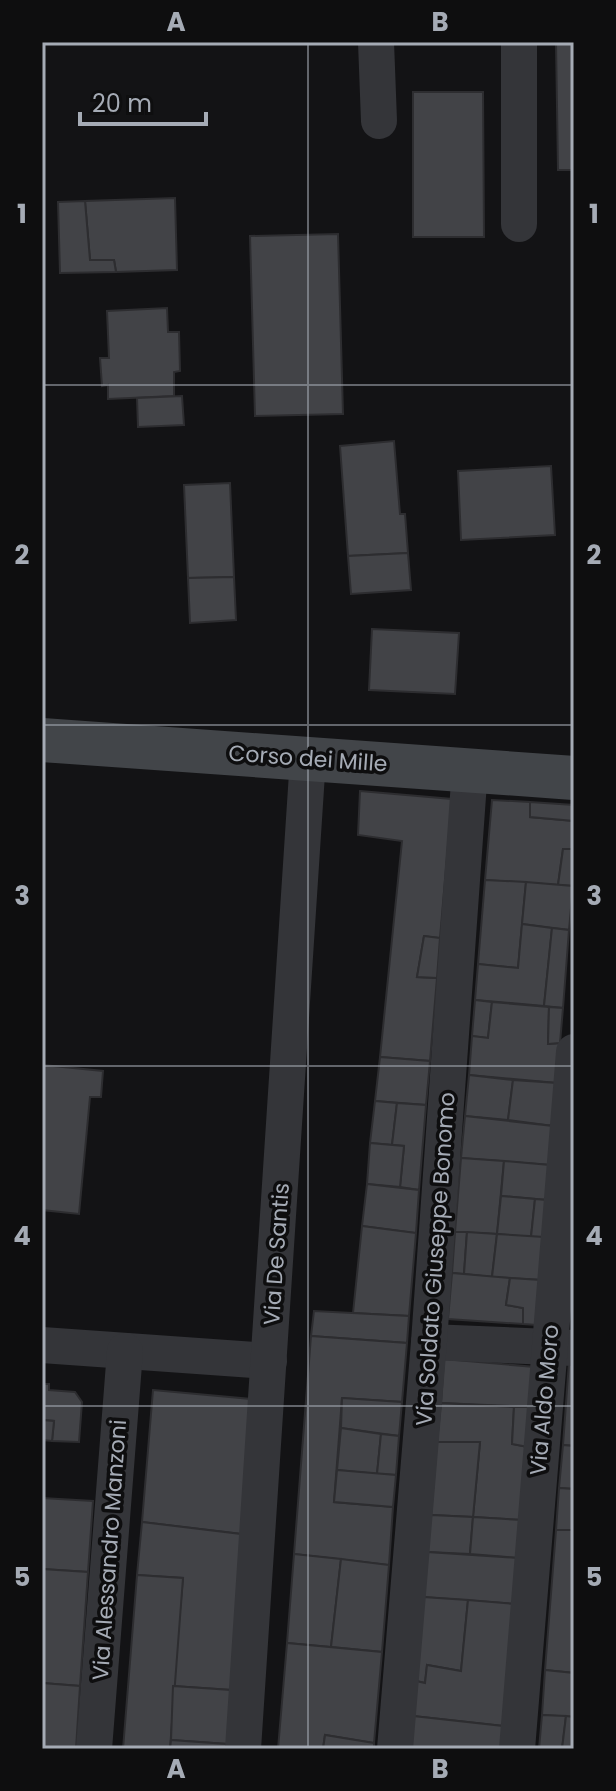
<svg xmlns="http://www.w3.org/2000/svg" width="616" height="1791" viewBox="0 0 616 1791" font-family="Poppins,sans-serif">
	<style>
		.building { fill: #424347; stroke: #2d2d30; stroke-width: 2 }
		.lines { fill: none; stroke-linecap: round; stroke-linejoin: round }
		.street { stroke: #343539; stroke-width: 36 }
		.secondary { stroke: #424549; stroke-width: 44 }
		.grid { fill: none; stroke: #a5abb5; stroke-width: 2; stroke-opacity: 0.55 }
		.labels { text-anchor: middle; stroke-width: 7; stroke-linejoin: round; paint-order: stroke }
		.street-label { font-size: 22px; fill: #a5abb5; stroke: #0e0e0f }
		.neatline { fill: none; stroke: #a5abb5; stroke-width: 3 }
		.grid-label { font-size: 26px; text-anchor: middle; font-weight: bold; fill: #a5abb5 }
	</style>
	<rect width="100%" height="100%" fill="#131315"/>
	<g class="building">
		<path d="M 556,42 L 574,42 L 574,170 L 558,170 Z"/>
		<path d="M 413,92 L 483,92 L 484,237 L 413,237 Z"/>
		<path d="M 175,198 L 177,270 L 116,272 L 114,260 L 90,260 L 85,201 Z"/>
		<path d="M 85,201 L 90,260 L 114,260 L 116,272 L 60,273 L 58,202 Z"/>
		<path d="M 338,234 L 343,414 L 255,416 L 250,236 Z"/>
		<path d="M 167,308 L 168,332 L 179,332 L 180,371 L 174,372 L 174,396 L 108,399 L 108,385 L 102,386 L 100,358 L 109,358 L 107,311 Z"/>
		<path d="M 182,396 L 184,425 L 138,427 L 137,398 Z"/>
		<path d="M 394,441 L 400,514 L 405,514 L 408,553 L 348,556 L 340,446 Z"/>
		<path d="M 551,466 L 555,535 L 461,540 L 458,471 Z"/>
		<path d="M 230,483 L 234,577 L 188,578 L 184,485 Z"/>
		<path d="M 408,553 L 411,590 L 351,594 L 348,556 Z"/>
		<path d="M 234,577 L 236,620 L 190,623 L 188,578 Z"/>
		<path d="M 372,629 L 459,633 L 455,694 L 369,690 Z"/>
		<path d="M 360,791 L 452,799 L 440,938 L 424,936 L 417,977 L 437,978 L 430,1061 L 380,1057 L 402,841 L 358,835 Z"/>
		<path d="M 492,800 L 530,802 L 530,817 L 574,821 L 574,849 L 563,849 L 558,885 L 485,880 Z"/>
		<path d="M 530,802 L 574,805 L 574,821 L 530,817 Z"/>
		<path d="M 563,849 L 574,849 L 573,886 L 558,885 Z"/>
		<path d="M 485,880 L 526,882 L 518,968 L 478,964 Z"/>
		<path d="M 526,882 L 573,886 L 569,930 L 522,924 Z"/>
		<path d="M 522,924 L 552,928 L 544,1006 L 475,1000 L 478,964 L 518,968 Z"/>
		<path d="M 552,928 L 569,930 L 563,1008 L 544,1006 Z"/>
		<path d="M 424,936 L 440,938 L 437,978 L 417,977 Z"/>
		<path d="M 475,1000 L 492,1002 L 488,1038 L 472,1036 Z"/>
		<path d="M 492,1002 L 549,1007 L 548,1044 L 560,1043 L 557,1083 L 469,1075 L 472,1036 L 488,1038 Z"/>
		<path d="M 549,1007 L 563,1008 L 560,1043 L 548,1044 Z"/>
		<path d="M 380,1057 L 430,1061 L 426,1105 L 375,1101 Z"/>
		<path d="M 43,1065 L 103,1071 L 101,1097 L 90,1097 L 79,1214 L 42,1210 Z"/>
		<path d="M 469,1075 L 513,1080 L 508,1120 L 465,1116 Z"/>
		<path d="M 513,1080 L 557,1083 L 553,1126 L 508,1120 Z"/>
		<path d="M 375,1101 L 397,1103 L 392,1145 L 370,1143 Z"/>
		<path d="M 397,1103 L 426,1105 L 419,1190 L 400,1187 L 404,1146 L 392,1145 Z"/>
		<path d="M 465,1116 L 553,1126 L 550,1165 L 461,1158 Z"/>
		<path d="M 370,1143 L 404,1146 L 400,1187 L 367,1184 Z"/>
		<path d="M 461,1158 L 504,1161 L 497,1234 L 455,1232 Z"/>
		<path d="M 504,1161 L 550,1165 L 547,1200 L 501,1196 Z"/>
		<path d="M 367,1184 L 419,1190 L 416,1233 L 362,1226 Z"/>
		<path d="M 501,1196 L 535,1199 L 531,1237 L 497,1234 Z"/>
		<path d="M 535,1199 L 547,1200 L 544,1237 L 531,1237 Z"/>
		<path d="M 362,1226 L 416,1233 L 409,1316 L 353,1313 Z"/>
		<path d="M 455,1232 L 467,1232 L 464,1274 L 452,1273 Z"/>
		<path d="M 467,1232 L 497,1234 L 492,1277 L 464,1274 Z"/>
		<path d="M 497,1234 L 544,1237 L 541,1280 L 492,1277 Z"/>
		<path d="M 452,1273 L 510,1278 L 506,1305 L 523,1308 L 523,1324 L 448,1319 Z"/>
		<path d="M 510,1278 L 541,1280 L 537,1325 L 523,1324 L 523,1308 L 506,1305 Z"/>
		<path d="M 314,1311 L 409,1316 L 407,1343 L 311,1336 Z"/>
		<path d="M 311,1336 L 407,1343 L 402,1402 L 342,1398 L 334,1502 L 393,1507 L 389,1565 L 294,1554 Z"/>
		<path d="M 444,1359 L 535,1367 L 531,1407 L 441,1403 Z"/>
		<path d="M 569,1362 L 574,1362 L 574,1446 L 563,1445 Z"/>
		<path d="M 42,1384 L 49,1384 L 49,1390 L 75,1392 L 82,1402 L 79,1442 L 52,1441 L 54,1421 L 42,1420 Z"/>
		<path d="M 153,1390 L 251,1399 L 241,1534 L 142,1522 Z"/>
		<path d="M 342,1398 L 402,1402 L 399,1436 L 341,1428 Z"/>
		<path d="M 441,1403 L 514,1407 L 512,1444 L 528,1447 L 522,1520 L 473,1517 L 480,1442 L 437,1442 Z"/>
		<path d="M 514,1407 L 531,1407 L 528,1447 L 512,1444 Z"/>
		<path d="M 42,1420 L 54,1421 L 52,1441 L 42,1440 Z"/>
		<path d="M 341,1428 L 381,1434 L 377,1474 L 337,1470 Z"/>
		<path d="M 381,1434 L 399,1436 L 396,1475 L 377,1474 Z"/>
		<path d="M 437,1442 L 480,1442 L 473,1517 L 431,1515 Z"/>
		<path d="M 563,1445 L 574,1446 L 574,1489 L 559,1488 Z"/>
		<path d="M 337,1470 L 396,1475 L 393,1507 L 334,1502 Z"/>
		<path d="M 559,1488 L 574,1489 L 574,1530 L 556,1530 Z"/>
		<path d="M 42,1498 L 93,1501 L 88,1572 L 42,1569 Z"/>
		<path d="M 431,1515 L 473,1517 L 470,1554 L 427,1552 Z"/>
		<path d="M 473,1517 L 522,1520 L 518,1558 L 470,1554 Z"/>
		<path d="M 142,1522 L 241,1534 L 231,1690 L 173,1686 L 183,1578 L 137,1575 Z"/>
		<path d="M 556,1530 L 574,1530 L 574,1673 L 545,1670 Z"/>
		<path d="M 427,1552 L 518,1558 L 515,1604 L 423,1597 Z"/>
		<path d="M 294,1554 L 341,1559 L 331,1647 L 287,1643 Z"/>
		<path d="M 341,1559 L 389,1565 L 382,1652 L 331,1647 Z"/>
		<path d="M 42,1569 L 88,1572 L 80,1686 L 42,1683 Z"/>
		<path d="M 137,1575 L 183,1578 L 170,1749 L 123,1749 Z"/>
		<path d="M 423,1597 L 468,1600 L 461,1671 L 427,1665 L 425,1683 L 416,1681 Z"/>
		<path d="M 468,1600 L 515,1604 L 503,1726 L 413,1716 L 416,1681 L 425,1683 L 427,1665 L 461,1671 Z"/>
		<path d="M 287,1643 L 382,1652 L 374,1743 L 325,1735 L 323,1749 L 278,1749 Z"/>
		<path d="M 545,1670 L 574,1673 L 574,1717 L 542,1715 Z"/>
		<path d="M 42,1683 L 80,1686 L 76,1749 L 42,1747 Z"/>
		<path d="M 173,1686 L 231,1690 L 227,1744 L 171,1740 Z"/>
		<path d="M 542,1715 L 566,1716 L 562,1749 L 539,1749 Z"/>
		<path d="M 413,1716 L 503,1726 L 501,1749 L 410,1749 Z"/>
		<path d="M 566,1716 L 574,1717 L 574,1749 L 562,1749 Z"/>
		<path d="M 325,1735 L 374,1743 L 374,1749 L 323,1749 Z"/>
		<path d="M 171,1740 L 227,1744 L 226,1749 L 170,1749 Z"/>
	</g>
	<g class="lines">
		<g class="street">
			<path d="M 376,42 L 379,121"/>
			<path d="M 519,42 L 519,224"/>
			<path d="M 429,1342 L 574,1348"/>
			<path d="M 42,1345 L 269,1361"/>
			<path d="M 94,1749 L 125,1351"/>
			<path d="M 243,1749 L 308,758"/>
			<path d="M 395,1749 L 429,1342 L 470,768"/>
			<path d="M 517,1749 L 574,1052"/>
		</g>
		<path class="secondary" d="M 42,740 L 574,778"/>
	</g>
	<path class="grid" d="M 308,42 L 308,1749M 42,385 L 574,385M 42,725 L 574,725M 42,1066 L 574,1066M 42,1406 L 574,1406"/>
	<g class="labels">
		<g class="street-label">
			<text transform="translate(308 758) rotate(4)" y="8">Corso dei Mille</text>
			<text transform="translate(276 1254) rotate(-86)" y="8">Via De Santis</text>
			<text transform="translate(435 1259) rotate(-86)" y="8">Via Soldato Giuseppe Bonomo</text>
			<text transform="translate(544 1400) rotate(-85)" y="8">Via Aldo Moro</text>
			<text transform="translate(109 1550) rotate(-86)" y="8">Via Alessandro Manzoni</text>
		</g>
	</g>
	<rect width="616" height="1791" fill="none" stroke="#0e0e0f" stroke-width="88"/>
	<path d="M80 112v12h126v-12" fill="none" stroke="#a5abb5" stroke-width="4"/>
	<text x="92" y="112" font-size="24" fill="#a5abb5" stroke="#0e0e0f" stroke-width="6" paint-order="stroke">20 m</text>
	<rect x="44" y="44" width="528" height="1703" class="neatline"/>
	<g class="grid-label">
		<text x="176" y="31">A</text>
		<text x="440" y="31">B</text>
		<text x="22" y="223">1</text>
		<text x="594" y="223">1</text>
		<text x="22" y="564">2</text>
		<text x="594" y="564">2</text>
		<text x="22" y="905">3</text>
		<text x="594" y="905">3</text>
		<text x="22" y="1245">4</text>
		<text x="594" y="1245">4</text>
		<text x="22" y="1586">5</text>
		<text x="594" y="1586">5</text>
		<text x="176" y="1778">A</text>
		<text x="440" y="1778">B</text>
	</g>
</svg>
